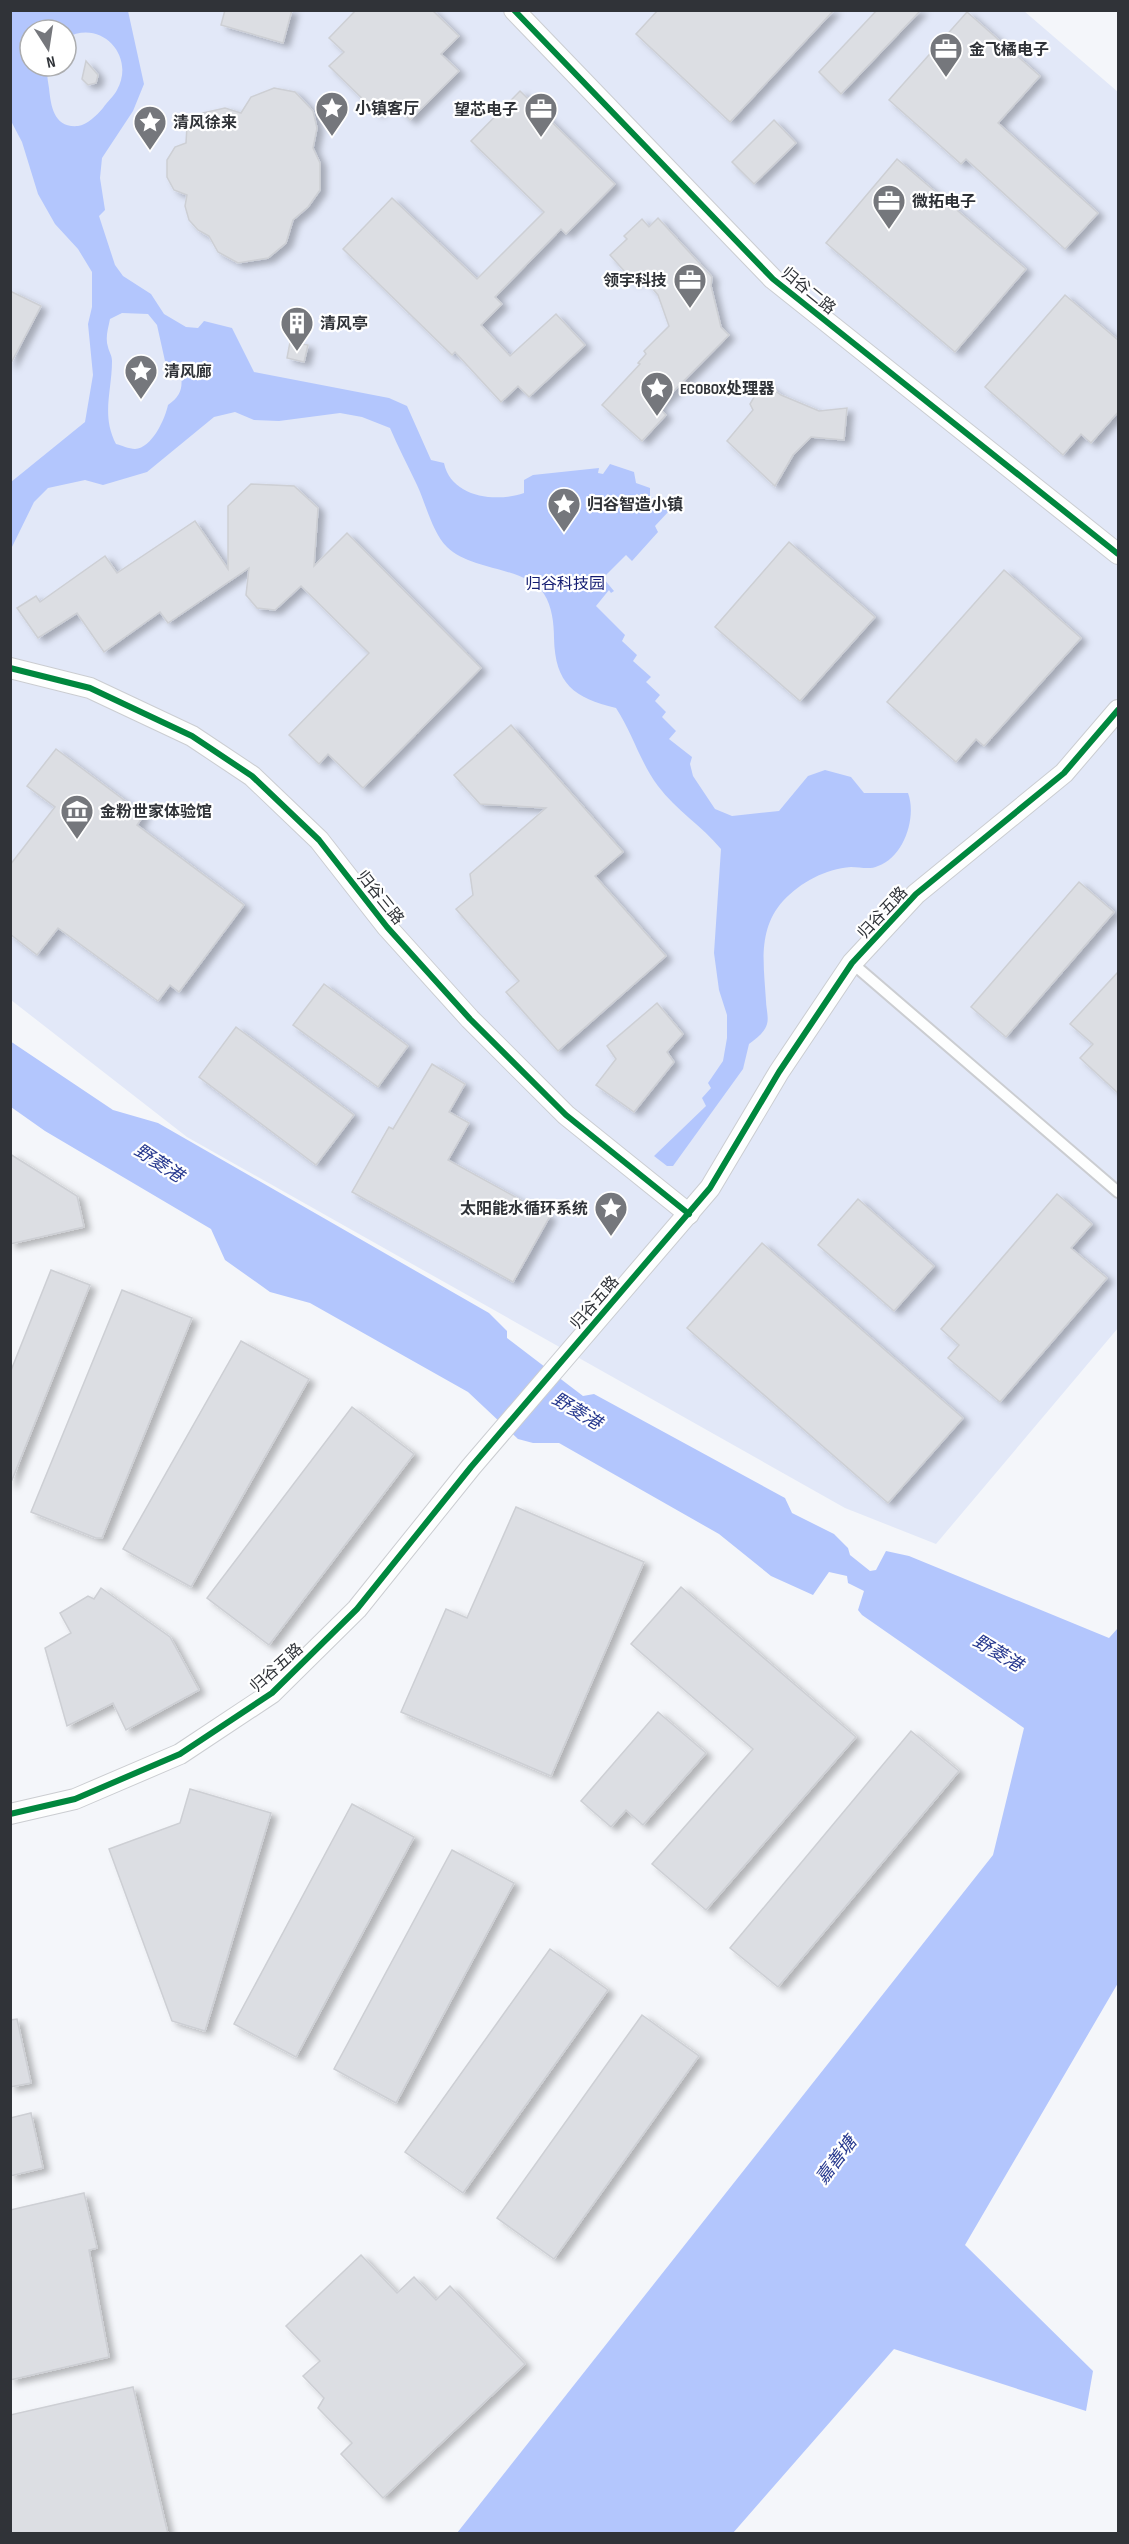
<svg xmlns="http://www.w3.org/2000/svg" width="1129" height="2544" viewBox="0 0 1129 2544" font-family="'Sofia Sans Condensed','Noto Sans SC',sans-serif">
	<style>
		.green { fill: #e2e8f8; fill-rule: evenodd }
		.water { fill: #b3c6fd; fill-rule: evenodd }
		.building { fill: #dcdee3; stroke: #cdcfd4; stroke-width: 1.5; filter: url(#shadow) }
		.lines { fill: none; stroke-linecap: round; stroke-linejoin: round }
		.lane-casing { stroke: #cbcdd1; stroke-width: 14 }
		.street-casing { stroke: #cbcdd1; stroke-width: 22 }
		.lane { stroke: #fdfefe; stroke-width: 10 }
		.street { stroke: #fdfefe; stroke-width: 20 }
		.cycleway-casing { stroke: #fff; stroke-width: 10 }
		.cycleway { stroke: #00873e; stroke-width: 6 }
		.labels { text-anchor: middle; stroke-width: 4.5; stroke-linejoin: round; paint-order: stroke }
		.poi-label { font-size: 16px; font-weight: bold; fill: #303338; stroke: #fff; text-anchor: start }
		.street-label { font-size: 16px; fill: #303338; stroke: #fff }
		.park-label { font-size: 16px; fill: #141d72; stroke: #fff }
		.water-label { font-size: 18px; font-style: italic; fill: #26388e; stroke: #fff }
	</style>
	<defs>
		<filter id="shadow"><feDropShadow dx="6" dy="4" stdDeviation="3" flood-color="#0004"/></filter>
	</defs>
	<rect width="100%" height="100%" fill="#f4f6fa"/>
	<path class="green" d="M 10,11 L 1024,11 L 1118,92 L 1118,1328 L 936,1544 L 845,1508 L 187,1137 L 11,1000 ZM 30,30 L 66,30 L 66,66 L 30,66 Z"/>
	<g class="water">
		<path d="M 11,10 L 128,11 L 144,84 L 133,111 L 102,158 L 100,178 L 105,210 L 99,216 L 115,265 L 123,276 L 151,294 L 164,314 L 186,327 L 198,328 L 204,321 L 232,328 L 254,372 L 389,398 L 407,406 L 431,460 L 444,463 C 451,497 495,503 524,493 L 524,480 L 533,475 L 599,468 L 598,473 L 603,474 L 610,464 L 634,472 L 636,483 L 650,488 L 650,497 L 659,499 L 660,505 L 669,511 L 655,526 L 658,532 L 632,561 L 626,555 L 603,578 L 614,591 L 611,593 L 609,590 L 596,606 L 625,635 L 622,641 L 637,655 L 633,661 L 651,677 L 646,682 L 660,695 L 655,701 L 666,712 L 662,717 L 676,731 L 669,739 L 692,757 L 690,764 L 693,776 L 715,809 L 732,816 L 779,811 L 808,776 L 825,770 L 851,777 L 864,793 L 908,793 C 917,817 904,857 878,866 C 870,870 860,867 851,867 C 825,869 801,882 783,901 C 757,930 764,966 766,1001 C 766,1007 769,1018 767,1024 C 765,1032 756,1039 749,1044 L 743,1069 L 673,1166 L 667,1166 L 654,1156 L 706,1106 L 702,1098 L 711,1088 L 708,1083 L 723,1061 L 727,1038 L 727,1015 L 719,990 L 714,953 L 721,849 C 702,826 676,810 658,786 C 640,762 633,734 616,708 C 574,698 555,684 554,638 C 554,624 552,606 544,594 C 526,566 473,572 447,547 C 432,532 426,504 417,485 C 408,466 398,447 390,428 L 362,417 L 340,413 L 279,421 L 254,420 L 235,412 L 214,417 L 147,472 L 103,485 L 85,480 L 48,488 L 34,502 L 11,549 L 11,482 L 85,422 L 93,375 L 88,324 L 92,307 L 92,272 L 78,249 L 55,224 L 38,194 L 22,142 L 11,121 ZM 30,30 L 66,30 L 66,38 C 101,18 136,56 117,90 C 114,96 107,102 103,108 C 97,115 87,125 78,126 C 54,128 51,107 49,88 C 48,81 46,73 48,66 L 30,66 ZM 122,313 L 148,314 L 157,325 L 165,361 L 180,369 C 183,385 183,395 168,405 C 165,419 152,448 135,449 C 129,449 121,445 116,444 C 101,415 112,391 112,361 C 112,355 109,352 108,347 C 105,338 108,329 110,319 Z"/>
		<path d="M 10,1041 L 113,1110 L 158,1123 L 489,1313 L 507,1331 L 507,1338 L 583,1396 L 594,1394 L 785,1498 L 792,1513 L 834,1534 L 848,1548 L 850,1555 L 870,1571 L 876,1570 L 886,1551 L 909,1556 L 1109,1638 L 1118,1628 L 1118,1983 L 965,2245 L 1093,2371 L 1086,2411 L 894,2349 L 733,2533 L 457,2533 L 993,1855 L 1024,1728 L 862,1615 L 858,1610 L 864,1591 L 848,1583 L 847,1576 L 829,1572 L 813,1595 L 771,1576 L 719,1534 L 559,1443 L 533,1443 L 518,1439 L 468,1392 L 310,1303 L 270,1292 L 225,1260 L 211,1229 L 45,1131 L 11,1107 Z"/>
	</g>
	<g class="building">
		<path d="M 225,10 L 292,10 L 283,43 L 221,25 Z"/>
		<path d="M 356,10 L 432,10 L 459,36 L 441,54 L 459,71 L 410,120 L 390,100 L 377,113 L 329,66 L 344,52 L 329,38 Z"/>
		<path d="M 658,10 L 834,10 L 730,122 L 636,34 Z"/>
		<path d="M 877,10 L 921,10 L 841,94 L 819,72 Z"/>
		<path d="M 967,12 L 1040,76 L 998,123 L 1098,213 L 1065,249 L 966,159 L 961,164 L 889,100 Z"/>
		<path d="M 86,61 L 98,75 L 96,83 L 88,85 L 82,79 Z"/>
		<path d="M 274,88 L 295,92 L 313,111 L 317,128 L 313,148 L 320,163 L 320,190 L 308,207 L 293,220 L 286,243 L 268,258 L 238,263 L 218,252 L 209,236 L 198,230 L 189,220 L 185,206 L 187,195 L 174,190 L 167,177 L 167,160 L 175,147 L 186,143 L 187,126 L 203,113 L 225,108 L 241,113 L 251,97 Z"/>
		<path d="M 520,91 L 615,184 L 566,234 L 561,229 L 495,297 L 502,304 L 481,325 L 510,356 L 556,314 L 585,345 L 529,397 L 518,386 L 501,402 L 455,352 L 452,355 L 343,249 L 392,198 L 477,279 L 544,212 L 471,141 Z"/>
		<path d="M 774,120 L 796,143 L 754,184 L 732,162 Z"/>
		<path d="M 897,159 L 1026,269 L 955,352 L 826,243 Z"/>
		<path d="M 658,218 L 712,277 L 711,286 L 721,327 L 729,335 L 658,407 L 666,415 L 642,441 L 602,405 L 640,364 L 638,363 L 646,354 L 644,351 L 669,326 L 658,295 L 641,275 L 634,282 L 610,255 L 627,239 L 624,236 L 642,219 L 649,227 Z"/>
		<path d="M 10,291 L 41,306 L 10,365 Z"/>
		<path d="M 1065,295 L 1119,341 L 1119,411 L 1091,443 L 1081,434 L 1063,455 L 985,387 Z"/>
		<path d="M 290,342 L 308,345 L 304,362 L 287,358 Z"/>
		<path d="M 763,382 L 781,395 L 819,411 L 847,408 L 844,440 L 811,437 L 793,455 L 775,486 L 727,441 L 753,410 L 750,404 Z"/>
		<path d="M 251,484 L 294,486 L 318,508 L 314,566 L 347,533 L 481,668 L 363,788 L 328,754 L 319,764 L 289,735 L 369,653 L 301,586 L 275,610 L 257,608 L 246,595 L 249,568 L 168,623 L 160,612 L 104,652 L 77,613 L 38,638 L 17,608 L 36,596 L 40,602 L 105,556 L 117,573 L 195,521 L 228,569 L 228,506 Z"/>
		<path d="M 789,542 L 875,617 L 800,701 L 715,627 Z"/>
		<path d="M 1004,570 L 1081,638 L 984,746 L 976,739 L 956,762 L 887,702 Z"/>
		<path d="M 511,725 L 623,852 L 595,876 L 666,956 L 558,1051 L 506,992 L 519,981 L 456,909 L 473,895 L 470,874 L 546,808 L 480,804 L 454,775 Z"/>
		<path d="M 56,749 L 144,815 L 137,825 L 244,905 L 179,992 L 170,985 L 158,1001 L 58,928 L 37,955 L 10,934 L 10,865 L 55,807 L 27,786 Z"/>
		<path d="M 1079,882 L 1114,912 L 1006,1037 L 971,1007 Z"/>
		<path d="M 1119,971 L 1119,1094 L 1080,1058 L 1093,1044 L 1070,1024 Z"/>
		<path d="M 324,984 L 408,1046 L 378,1087 L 293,1025 Z"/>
		<path d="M 657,1003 L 683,1034 L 667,1052 L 674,1062 L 634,1112 L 596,1085 L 616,1059 L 607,1046 Z"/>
		<path d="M 236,1027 L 354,1115 L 316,1165 L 199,1077 Z"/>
		<path d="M 432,1064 L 465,1084 L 449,1112 L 469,1123 L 448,1160 L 550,1216 L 513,1282 L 352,1192 L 389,1127 L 393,1129 Z"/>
		<path d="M 10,1154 L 77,1196 L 84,1227 L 10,1244 Z"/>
		<path d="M 1057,1194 L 1092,1224 L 1071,1248 L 1107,1278 L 1000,1402 L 948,1358 L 959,1345 L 941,1329 Z"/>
		<path d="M 858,1199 L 934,1266 L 894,1311 L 818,1245 Z"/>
		<path d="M 762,1243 L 963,1418 L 888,1503 L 687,1328 Z"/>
		<path d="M 51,1270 L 90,1285 L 10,1485 L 10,1373 Z"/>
		<path d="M 122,1290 L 192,1318 L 102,1538 L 96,1538 L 31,1512 Z"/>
		<path d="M 241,1341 L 309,1379 L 191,1587 L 123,1549 Z"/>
		<path d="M 352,1407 L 414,1454 L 269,1645 L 207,1598 Z"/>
		<path d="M 516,1507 L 644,1562 L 551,1776 L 401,1712 L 446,1609 L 467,1618 Z"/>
		<path d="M 681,1587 L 856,1737 L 706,1910 L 652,1864 L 753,1749 L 631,1644 Z"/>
		<path d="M 101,1588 L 170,1637 L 199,1690 L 126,1730 L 113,1703 L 67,1726 L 45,1648 L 71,1633 L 60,1613 L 88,1596 L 94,1599 Z"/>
		<path d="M 658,1712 L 706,1753 L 643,1825 L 626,1810 L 611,1827 L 581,1801 Z"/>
		<path d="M 911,1731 L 959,1771 L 778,1987 L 730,1948 Z"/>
		<path d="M 190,1789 L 271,1813 L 205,2031 L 172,2021 L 109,1849 L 180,1823 Z"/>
		<path d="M 352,1804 L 414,1837 L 296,2057 L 234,2024 Z"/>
		<path d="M 452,1850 L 514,1883 L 396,2103 L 334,2069 Z"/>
		<path d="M 550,1949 L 608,1990 L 463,2193 L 405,2152 Z"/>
		<path d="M 642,2015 L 699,2056 L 554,2259 L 497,2218 Z"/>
		<path d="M 17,2019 L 31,2083 L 10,2087 L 10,2020 Z"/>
		<path d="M 31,2113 L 43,2168 L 10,2176 L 10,2118 Z"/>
		<path d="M 84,2193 L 97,2248 L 89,2250 L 109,2357 L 10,2380 L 10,2210 Z"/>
		<path d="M 361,2255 L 397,2293 L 414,2277 L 436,2300 L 450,2286 L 525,2364 L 383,2498 L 341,2454 L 352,2443 L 318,2408 L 324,2398 L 303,2376 L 320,2361 L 286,2326 Z"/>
		<path d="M 133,2387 L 168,2534 L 10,2534 L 10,2415 Z"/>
	</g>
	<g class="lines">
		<defs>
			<path id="lane" d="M 852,963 L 1118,1192"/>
			<g id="street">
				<path d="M 514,10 L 773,279 L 1118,554"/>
				<path d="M 10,668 L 90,688 L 192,736 L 252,776 L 319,840 L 387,927 L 470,1019 L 566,1115 L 689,1214"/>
				<path d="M 10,1814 L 75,1799 L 180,1754 L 272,1693 L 357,1609 L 471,1467 L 710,1188 L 779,1072 L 852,963 L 916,894 L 1064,773 L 1118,710"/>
			</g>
		</defs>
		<use href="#lane" class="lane-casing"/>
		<use href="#street" class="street-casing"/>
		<use href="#lane" class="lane"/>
		<use href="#street" class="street"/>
		<defs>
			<g id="cycleway">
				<path d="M 514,10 L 773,279 L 1118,554"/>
				<path d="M 10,668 L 90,688 L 192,736 L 252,776 L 319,840 L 387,927 L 470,1019 L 566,1115 L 689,1214"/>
				<path d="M 10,1814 L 75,1799 L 180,1754 L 272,1693 L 357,1609 L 471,1467 L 710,1188 L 779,1072 L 852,963 L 916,894 L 1064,773 L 1118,710"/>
			</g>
		</defs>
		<use href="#cycleway" class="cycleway-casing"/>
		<use href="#cycleway" class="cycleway"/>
	</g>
	<defs>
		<symbol id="office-pin" viewBox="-11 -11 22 30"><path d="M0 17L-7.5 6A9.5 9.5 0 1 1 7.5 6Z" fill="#75777c" stroke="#fff"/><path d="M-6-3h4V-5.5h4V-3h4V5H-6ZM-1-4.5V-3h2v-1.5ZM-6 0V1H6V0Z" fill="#fff"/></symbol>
		<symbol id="sight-pin" viewBox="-11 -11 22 30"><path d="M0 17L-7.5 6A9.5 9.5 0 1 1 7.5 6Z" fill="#75777c" stroke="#fff"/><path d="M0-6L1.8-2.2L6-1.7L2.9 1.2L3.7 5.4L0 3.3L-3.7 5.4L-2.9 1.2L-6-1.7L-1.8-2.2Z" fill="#fff"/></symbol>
		<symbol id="building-pin" viewBox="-11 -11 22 30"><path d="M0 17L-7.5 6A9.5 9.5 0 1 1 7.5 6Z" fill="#75777c" stroke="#fff"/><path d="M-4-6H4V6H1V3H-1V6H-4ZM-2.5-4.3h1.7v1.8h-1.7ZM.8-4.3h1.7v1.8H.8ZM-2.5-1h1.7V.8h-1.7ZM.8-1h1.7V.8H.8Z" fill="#fff"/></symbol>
		<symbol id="museum-pin" viewBox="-11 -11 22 30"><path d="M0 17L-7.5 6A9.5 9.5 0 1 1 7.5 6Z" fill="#75777c" stroke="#fff"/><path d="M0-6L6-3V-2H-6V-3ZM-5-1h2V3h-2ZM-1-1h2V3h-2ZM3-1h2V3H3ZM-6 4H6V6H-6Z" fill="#fff"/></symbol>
	</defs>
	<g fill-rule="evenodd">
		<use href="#office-pin" x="927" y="30" width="38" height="52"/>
		<use href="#sight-pin" x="313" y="89" width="38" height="52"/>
		<use href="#office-pin" x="522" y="90" width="38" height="52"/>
		<use href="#sight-pin" x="131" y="103" width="38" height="52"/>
		<use href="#office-pin" x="870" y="182" width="38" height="52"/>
		<use href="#office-pin" x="671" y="261" width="38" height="52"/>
		<use href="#building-pin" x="278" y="304" width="38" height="52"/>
		<use href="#sight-pin" x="122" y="352" width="38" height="52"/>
		<use href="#sight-pin" x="638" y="369" width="38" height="52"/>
		<use href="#sight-pin" x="545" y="485" width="38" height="52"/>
		<use href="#museum-pin" x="58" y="792" width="38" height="52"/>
		<use href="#sight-pin" x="592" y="1189" width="38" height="52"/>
	</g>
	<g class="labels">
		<g class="poi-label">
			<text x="969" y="55">金飞橘电子</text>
			<text x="355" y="114">小镇客厅</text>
			<text x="518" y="115" text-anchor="end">望芯电子</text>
			<text x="173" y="128">清风徐来</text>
			<text x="912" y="207">微拓电子</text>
			<text x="667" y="286" text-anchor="end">领宇科技</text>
			<text x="320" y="329">清风亭</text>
			<text x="164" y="377">清风廊</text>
			<text x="680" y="394">ECOBOX处理器</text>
			<text x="587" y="510">归谷智造小镇</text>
			<text x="100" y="817">金粉世家体验馆</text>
			<text x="588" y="1214" text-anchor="end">太阳能水循环系统</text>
		</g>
		<g class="street-label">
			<text transform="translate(809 290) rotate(39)" y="6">归谷二路</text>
			<text transform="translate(381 897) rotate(51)" y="6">归谷三路</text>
			<text transform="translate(882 912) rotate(-47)" y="6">归谷五路</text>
			<text transform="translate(594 1302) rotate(-49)" y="6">归谷五路</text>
			<text transform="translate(276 1667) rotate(-42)" y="6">归谷五路</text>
		</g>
		<g class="park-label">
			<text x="565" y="589">归谷科技园</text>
		</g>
		<g class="water-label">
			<text transform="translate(159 1163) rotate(33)" y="6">野菱港</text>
			<text transform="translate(577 1411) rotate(31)" y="6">野菱港</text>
			<text transform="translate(998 1653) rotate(31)" y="6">野菱港</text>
			<text transform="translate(836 2160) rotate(-53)" y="6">嘉善塘</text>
		</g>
	</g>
	<rect width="1129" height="2544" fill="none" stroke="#303338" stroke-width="24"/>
	<g transform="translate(48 48) rotate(168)"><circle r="28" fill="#ffffff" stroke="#acadaf" stroke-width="1.5"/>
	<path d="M0-4.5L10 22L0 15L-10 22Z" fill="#75777c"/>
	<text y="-9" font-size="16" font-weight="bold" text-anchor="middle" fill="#303338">N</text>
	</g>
</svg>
